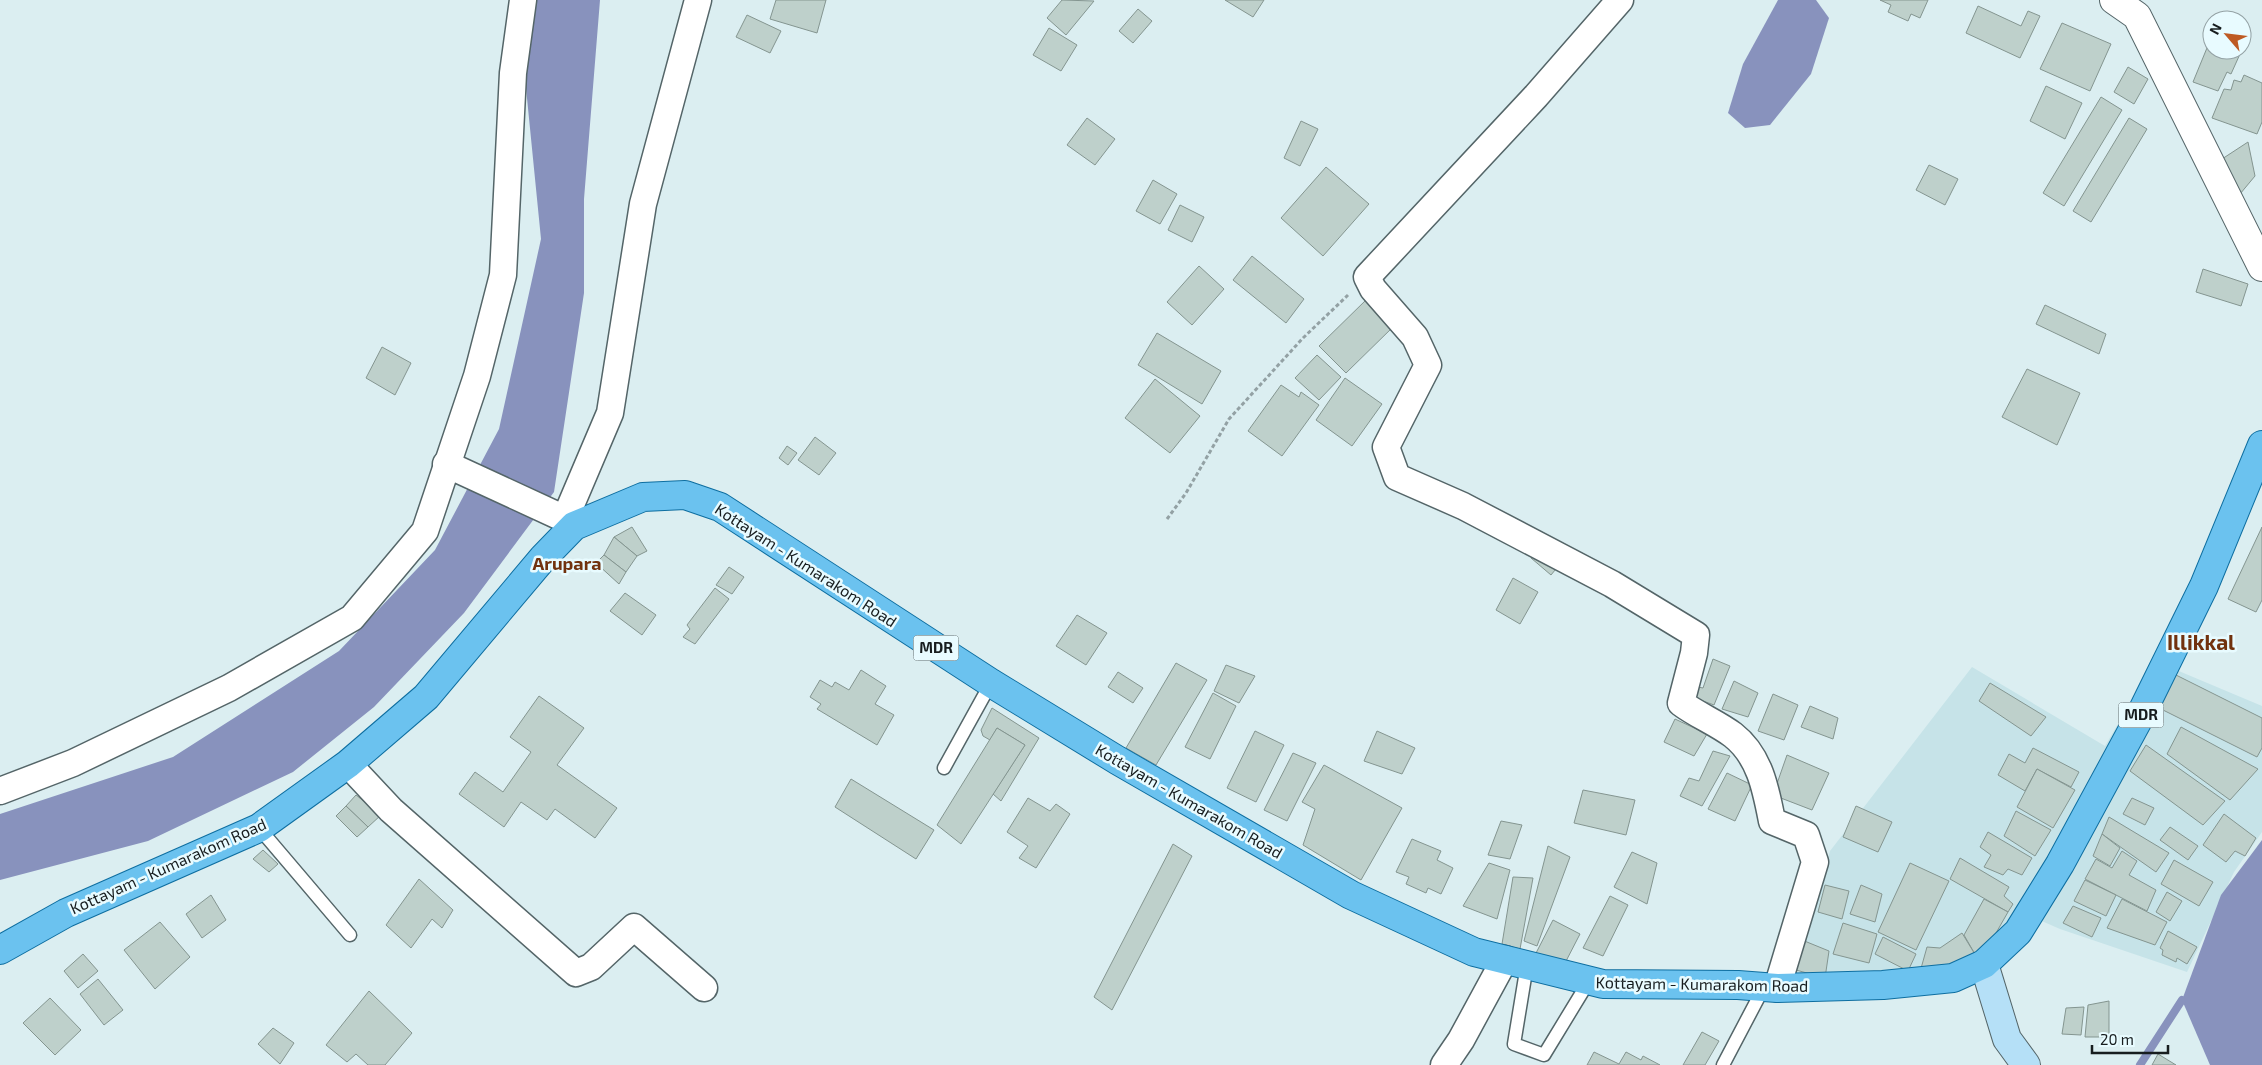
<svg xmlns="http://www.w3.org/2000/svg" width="2262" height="1065" viewBox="0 0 2262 1065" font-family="'Exo 2',sans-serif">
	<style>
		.built { fill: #c6e3e8 }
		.water { fill: #8892bd }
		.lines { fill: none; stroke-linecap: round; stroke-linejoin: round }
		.stream { stroke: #8892bd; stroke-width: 8 }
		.building { fill: #bed0cb; stroke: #849590 }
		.service-casing { stroke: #546568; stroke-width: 15 }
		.minor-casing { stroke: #546568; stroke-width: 29 }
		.tertiary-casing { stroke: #546568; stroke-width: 30 }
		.secondary-casing { stroke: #546568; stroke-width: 30 }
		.primary-casing { stroke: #0e6ea0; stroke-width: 30 }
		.path { stroke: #93a1a4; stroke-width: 3; stroke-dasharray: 4 2.5; stroke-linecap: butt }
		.service { stroke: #fff; stroke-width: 12 }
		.minor { stroke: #fff; stroke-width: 26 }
		.tertiary { stroke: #fff; stroke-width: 28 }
		.secondary { stroke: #b5e0f7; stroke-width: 28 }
		.primary { stroke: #6bc2ef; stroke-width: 28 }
		.labels { text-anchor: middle; stroke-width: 5; stroke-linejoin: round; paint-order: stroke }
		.shield { fill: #e8fbff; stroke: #566062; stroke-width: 1 }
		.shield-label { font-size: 15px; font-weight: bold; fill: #171d1f }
		.street-label { font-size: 16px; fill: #171d1f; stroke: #e8fbff }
		.neighbourhood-label { font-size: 18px; font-weight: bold; fill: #71320e; stroke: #e8fbff }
		.district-label { font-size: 21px; font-weight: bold; fill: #71320e; stroke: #e8fbff }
	</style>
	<rect width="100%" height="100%" fill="#dbeef1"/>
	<path class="built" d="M 2155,661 L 2262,706 L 2262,832 L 2234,872 L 2187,972 L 2060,929 L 2026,914 L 1984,958 L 1928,979 L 1796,976 L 1830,851 L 1972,667 L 2105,746 Z"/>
	<g class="water">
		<path d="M 537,0 L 600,0 L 584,199 L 584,293 L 554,492 L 464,613 L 374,707 L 293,772 L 148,841 L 0,880 L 0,814 L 173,757 L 339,651 L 435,550 L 499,429 L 541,239 L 524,68 Z"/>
		<path d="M 1778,0 L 1816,0 L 1829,18 L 1811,74 L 1770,125 L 1745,128 L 1728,113 L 1743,64 Z"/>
		<path d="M 2262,840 L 2262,1065 L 2210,1065 L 2182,1000 L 2221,895 Z"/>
	</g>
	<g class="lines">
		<path class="stream" d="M 2140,1065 L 2182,1000"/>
	</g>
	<g class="building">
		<path d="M 776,0 L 826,0 L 817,33 L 770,19 Z"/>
		<path d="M 1062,0 L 1094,1 L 1066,35 L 1047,18 Z"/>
		<path d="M 1225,0 L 1264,0 L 1253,17 Z"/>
		<path d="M 1880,0 L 1928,0 L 1920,18 L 1911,14 L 1908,21 L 1888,12 L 1891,5 Z"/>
		<path d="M 1978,6 L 2021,26 L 2028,11 L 2040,16 L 2020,58 L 1966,33 Z"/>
		<path d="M 1138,9 L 1152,21 L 1133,43 L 1119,31 Z"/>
		<path d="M 747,15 L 781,31 L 770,53 L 736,37 Z"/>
		<path d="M 2062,23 L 2111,44 L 2090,91 L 2040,69 Z"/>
		<path d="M 1049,28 L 1077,45 L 1061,71 L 1033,55 Z"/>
		<path d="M 2209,43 L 2212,45 L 2212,50 L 2240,50 L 2240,54 L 2231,74 L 2227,72 L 2218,91 L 2193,82 Z"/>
		<path d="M 2128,67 L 2148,79 L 2134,104 L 2114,92 Z"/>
		<path d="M 2244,75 L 2262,83 L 2262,122 L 2257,134 L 2212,118 L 2224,89 L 2231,90 L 2234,80 L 2241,82 Z"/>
		<path d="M 2046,86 L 2082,103 L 2065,139 L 2030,121 Z"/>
		<path d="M 2101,97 L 2122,110 L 2064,206 L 2043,193 Z"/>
		<path d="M 1087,118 L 1115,139 L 1095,165 L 1067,145 Z"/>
		<path d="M 2129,118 L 2147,129 L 2091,222 L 2073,211 Z"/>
		<path d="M 1301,121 L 1318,129 L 1300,166 L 1284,158 Z"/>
		<path d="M 2248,142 L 2255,176 L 2240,194 L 2222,159 Z"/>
		<path d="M 1929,165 L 1958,179 L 1945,205 L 1916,190 Z"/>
		<path d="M 1326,167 L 1369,204 L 1323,256 L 1281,218 Z"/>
		<path d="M 1153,180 L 1177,194 L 1160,224 L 1136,211 Z"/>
		<path d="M 1180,205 L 1204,217 L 1192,242 L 1168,230 Z"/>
		<path d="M 1252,256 L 1304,299 L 1286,323 L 1233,280 Z"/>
		<path d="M 1199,266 L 1224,289 L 1192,325 L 1167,302 Z"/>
		<path d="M 2203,269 L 2248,284 L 2241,306 L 2196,292 Z"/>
		<path d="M 1367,299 L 1394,326 L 1346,373 L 1319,346 Z"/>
		<path d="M 2045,305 L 2106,334 L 2099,354 L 2036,324 Z"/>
		<path d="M 1157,333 L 1221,371 L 1202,404 L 1138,365 Z"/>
		<path d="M 382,347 L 411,363 L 395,395 L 366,378 Z"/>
		<path d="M 1317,355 L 1341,377 L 1319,400 L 1295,378 Z"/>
		<path d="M 2027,369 L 2080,393 L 2057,445 L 2002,417 Z"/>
		<path d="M 1345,378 L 1382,404 L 1352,446 L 1316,420 Z"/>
		<path d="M 1155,379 L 1200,416 L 1170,453 L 1125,418 Z"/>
		<path d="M 1281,385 L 1299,397 L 1301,392 L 1319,405 L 1282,456 L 1248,431 Z"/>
		<path d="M 815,437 L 836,453 L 819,475 L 798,460 Z"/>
		<path d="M 787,446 L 797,453 L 788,465 L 779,458 Z"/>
		<path d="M 632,527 L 647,551 L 637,556 L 614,537 Z"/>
		<path d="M 2262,527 L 2262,600 L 2256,612 L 2228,599 Z"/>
		<path d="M 614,537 L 637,556 L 626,572 L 604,555 Z"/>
		<path d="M 1544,542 L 1564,559 L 1551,575 L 1531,558 Z"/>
		<path d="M 604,555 L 626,572 L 619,584 L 596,563 Z"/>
		<path d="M 729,567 L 744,577 L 732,594 L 716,585 Z"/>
		<path d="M 1513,578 L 1538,592 L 1520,624 L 1496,610 Z"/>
		<path d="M 715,588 L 729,599 L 695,644 L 683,637 L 690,629 L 687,625 Z"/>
		<path d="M 625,593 L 656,615 L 642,635 L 610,611 Z"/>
		<path d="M 1077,615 L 1107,633 L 1086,665 L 1056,646 Z"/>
		<path d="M 1713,659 L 1730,666 L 1714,705 L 1687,695 L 1693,686 L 1703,688 Z"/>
		<path d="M 1176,663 L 1207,680 L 1156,765 L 1126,748 Z"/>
		<path d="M 1226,665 L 1255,676 L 1239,703 L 1214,691 Z"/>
		<path d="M 861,670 L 886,686 L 875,704 L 894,715 L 877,745 L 817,709 L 821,704 L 810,697 L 820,680 L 832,687 L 835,682 L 849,690 Z"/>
		<path d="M 1118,672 L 1143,688 L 1133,703 L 1108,687 Z"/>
		<path d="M 2174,674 L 2262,718 L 2262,748 L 2257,757 L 2157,707 Z"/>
		<path d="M 1734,681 L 1758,693 L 1748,717 L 1722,709 Z"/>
		<path d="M 1990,683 L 2046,717 L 2031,736 L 1979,701 Z"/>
		<path d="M 1213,693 L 1236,706 L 1210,759 L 1185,747 Z"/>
		<path d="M 1773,694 L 1798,705 L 1784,740 L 1758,731 Z"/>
		<path d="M 539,696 L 584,728 L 557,765 L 617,808 L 595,838 L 555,809 L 547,820 L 521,802 L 504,827 L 459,794 L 475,772 L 503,792 L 531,752 L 510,737 Z"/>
		<path d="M 1810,706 L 1838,718 L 1833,739 L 1801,727 Z"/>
		<path d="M 992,708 L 1039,738 L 1001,801 L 993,794 L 1025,745 L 997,728 L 990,740 L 983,736 L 981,730 Z"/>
		<path d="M 1675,719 L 1707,734 L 1694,756 L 1664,742 Z"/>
		<path d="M 2181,727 L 2258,769 L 2230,800 L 2167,754 Z"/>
		<path d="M 997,728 L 1025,745 L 961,844 L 937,825 Z"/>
		<path d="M 1255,731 L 1284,745 L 1256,802 L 1227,788 Z"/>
		<path d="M 1377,731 L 1415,748 L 1402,774 L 1364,761 Z"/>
		<path d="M 2146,745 L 2225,801 L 2203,825 L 2130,771 Z"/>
		<path d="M 2033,748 L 2079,772 L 2071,787 L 2037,769 L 2025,791 L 1998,775 L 2009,754 L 2025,763 Z"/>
		<path d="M 1713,751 L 1730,756 L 1702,806 L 1680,796 L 1689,778 L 1699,781 Z"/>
		<path d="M 1293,753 L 1316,763 L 1287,821 L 1264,810 Z"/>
		<path d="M 1787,755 L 1829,773 L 1812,810 L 1773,795 Z"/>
		<path d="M 1324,765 L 1402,808 L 1361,880 L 1303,845 L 1315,809 L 1302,802 Z"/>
		<path d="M 2037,769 L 2075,790 L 2053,828 L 2017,807 Z"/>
		<path d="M 1727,773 L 1752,785 L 1735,821 L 1708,809 Z"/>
		<path d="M 851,779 L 934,830 L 916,859 L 835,807 Z"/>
		<path d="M 1583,790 L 1635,800 L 1626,835 L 1574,823 Z"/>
		<path d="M 356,795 L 381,815 L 368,827 L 346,806 Z"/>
		<path d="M 1028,798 L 1050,811 L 1056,804 L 1070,814 L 1036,868 L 1019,858 L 1028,846 L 1007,832 Z"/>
		<path d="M 2132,798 L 2154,808 L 2145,825 L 2123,814 Z"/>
		<path d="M 346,806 L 368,827 L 357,837 L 336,816 Z"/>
		<path d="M 1856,806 L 1892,822 L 1878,852 L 1843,837 Z"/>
		<path d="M 2016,811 L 2051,830 L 2035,856 L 2004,836 Z"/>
		<path d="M 2224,814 L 2256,838 L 2245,856 L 2235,851 L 2226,862 L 2203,845 Z"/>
		<path d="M 2109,817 L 2169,853 L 2156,872 L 2102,834 Z"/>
		<path d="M 1501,821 L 1522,825 L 1510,859 L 1488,855 Z"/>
		<path d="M 2170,827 L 2198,846 L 2188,860 L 2160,840 Z"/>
		<path d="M 1988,832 L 2032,858 L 2022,875 L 2008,869 L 2003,875 L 1984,867 L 1991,855 L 1980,847 Z"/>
		<path d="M 2102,834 L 2120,848 L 2110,866 L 2093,856 Z"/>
		<path d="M 1412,839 L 1441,851 L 1437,860 L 1453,868 L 1441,894 L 1428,888 L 1426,893 L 1406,884 L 1409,877 L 1396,872 Z"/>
		<path d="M 1173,844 L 1192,856 L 1112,1010 L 1094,997 Z"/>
		<path d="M 1548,846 L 1570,857 L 1537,946 L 1524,941 Z"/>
		<path d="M 263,850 L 278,864 L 269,872 L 253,859 Z"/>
		<path d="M 2122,851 L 2137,861 L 2129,875 L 2156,890 L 2147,911 L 2085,879 L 2096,859 L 2112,868 Z"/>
		<path d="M 1632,852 L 1657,863 L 1647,904 L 1614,887 Z"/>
		<path d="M 1960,858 L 2009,887 L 2004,896 L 2013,904 L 2008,912 L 1950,879 Z"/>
		<path d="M 2174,860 L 2213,882 L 2199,906 L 2161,884 Z"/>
		<path d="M 1489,863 L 1510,870 L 1497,919 L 1463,906 Z"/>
		<path d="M 1910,863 L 1949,881 L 1916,950 L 1878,932 Z"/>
		<path d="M 1513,877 L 1533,878 L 1520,949 L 1502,944 Z"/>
		<path d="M 419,879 L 453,910 L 442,928 L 432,919 L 411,948 L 386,925 Z"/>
		<path d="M 2085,880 L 2116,895 L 2106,916 L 2074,901 Z"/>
		<path d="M 1825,885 L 1849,891 L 1842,919 L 1818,912 Z"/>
		<path d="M 1861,885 L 1882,894 L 1875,922 L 1850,914 Z"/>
		<path d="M 2167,892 L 2182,901 L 2170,921 L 2156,912 Z"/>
		<path d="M 211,895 L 226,920 L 202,938 L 186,914 Z"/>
		<path d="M 1610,896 L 1628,905 L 1603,956 L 1583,948 Z"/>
		<path d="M 1984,899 L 2008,912 L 1988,947 L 1976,956 L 1964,935 Z"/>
		<path d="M 2122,899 L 2167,922 L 2155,945 L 2107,928 Z"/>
		<path d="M 2073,906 L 2101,918 L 2092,937 L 2063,923 Z"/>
		<path d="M 1553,920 L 1580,934 L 1564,965 L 1535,955 Z"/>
		<path d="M 160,922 L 190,957 L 155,989 L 124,950 Z"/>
		<path d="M 1843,923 L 1877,934 L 1869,963 L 1833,954 Z"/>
		<path d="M 2168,931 L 2197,947 L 2187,964 L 2177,958 L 2176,962 L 2162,955 L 2163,950 L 2160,948 Z"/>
		<path d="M 1962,933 L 1976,956 L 1947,972 L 1920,972 L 1927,947 L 1940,948 Z"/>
		<path d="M 1883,937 L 1916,954 L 1908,971 L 1875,954 Z"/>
		<path d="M 1802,940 L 1829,951 L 1825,978 L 1796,970 Z"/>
		<path d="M 83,954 L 98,971 L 78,988 L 64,971 Z"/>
		<path d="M 98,979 L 123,1010 L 104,1025 L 80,994 Z"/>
		<path d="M 369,991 L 412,1033 L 385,1065 L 368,1065 L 356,1054 L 347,1062 L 326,1045 Z"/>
		<path d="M 50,998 L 81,1030 L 55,1055 L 23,1023 Z"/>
		<path d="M 2109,1001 L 2109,1037 L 2085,1037 L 2088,1005 Z"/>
		<path d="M 2084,1007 L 2081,1035 L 2062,1034 L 2066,1008 Z"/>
		<path d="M 273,1028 L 294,1043 L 280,1064 L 258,1044 Z"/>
		<path d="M 1702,1032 L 1719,1041 L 1705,1065 L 1683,1065 Z"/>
		<path d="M 1594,1052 L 1619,1064 L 1626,1052 L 1641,1060 L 1643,1056 L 1660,1065 L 1587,1065 Z"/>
		<path d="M 2158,1054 L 2176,1065 L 2152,1065 Z"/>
	</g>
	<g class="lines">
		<defs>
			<g id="service">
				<path d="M 944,768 L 991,683"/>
				<path d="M 259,828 L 350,935"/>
				<path d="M 1527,965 L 1514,1044 L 1544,1055 L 1589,981"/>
				<path d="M 1723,1065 L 1764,987"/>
			</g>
			<g id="minor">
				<path d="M 1620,0 L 1536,96 L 1367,277 L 1373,289 L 1415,337 L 1428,365 L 1386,447 L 1397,477 L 1463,506 L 1612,584 L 1696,635 L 1694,653 L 1681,703 C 1697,715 1717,723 1733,735 C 1760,756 1766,790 1772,821 L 1806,835 L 1815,862 L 1777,988"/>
				<path d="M 446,464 L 563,518 L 574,526"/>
				<path d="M 574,526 L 570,507 L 610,413 L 643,204 L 698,0"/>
				<path d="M 348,764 L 391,810 L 576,973 L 591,967 L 634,927 L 704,988"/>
				<path d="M 0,791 L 73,763 L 229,688 L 352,618 L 425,531 L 477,376 L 503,275 L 513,73 L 523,0"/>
				<path d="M 1444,1065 L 1461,1040 L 1505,959"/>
			</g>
			<path id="tertiary" d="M 2114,0 L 2137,16 L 2262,267"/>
			<path id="secondary" d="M 1984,964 L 2007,1039 L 2026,1065"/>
			<path id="primary" d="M 0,950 L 66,913 L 259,828 L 348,764 L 426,697 L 543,558 L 574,526 L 643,497 L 685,495 L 720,507 L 991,683 L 1117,760 L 1351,895 L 1474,952 L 1603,984 L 1738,985 L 1777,988 L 1883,985 L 1953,978 L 1984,964 L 2018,932 L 2060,864 L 2138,720 L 2204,586 L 2262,445"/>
		</defs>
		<use href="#service" class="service-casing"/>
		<use href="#minor" class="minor-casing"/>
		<use href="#tertiary" class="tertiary-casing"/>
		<use href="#secondary" class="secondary-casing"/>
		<use href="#primary" class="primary-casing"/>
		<path class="path" d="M 1167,519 L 1186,493 L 1229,419 L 1303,338 L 1348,295"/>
		<use href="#service" class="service"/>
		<use href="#minor" class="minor"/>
		<use href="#tertiary" class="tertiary"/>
		<use href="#secondary" class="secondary"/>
		<use href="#primary" class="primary"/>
	</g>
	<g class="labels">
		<g class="shield">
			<rect x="913.5" y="635.5" width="45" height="25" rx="4"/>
			<rect x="2118.5" y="702.5" width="45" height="25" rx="4"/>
		</g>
		<g class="shield-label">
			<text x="936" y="653">MDR</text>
			<text x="2141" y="720">MDR</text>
		</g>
		<g class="street-label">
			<text transform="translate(806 565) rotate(33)" y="6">Kottayam - Kumarakom Road</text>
			<text transform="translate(1189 801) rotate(30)" y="6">Kottayam - Kumarakom Road</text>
			<text transform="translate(168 866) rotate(-24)" y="6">Kottayam - Kumarakom Road</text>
			<text transform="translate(1702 984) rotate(1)" y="6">Kottayam - Kumarakom Road</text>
		</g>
		<g class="neighbourhood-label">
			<text x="567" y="570">Arupara</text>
		</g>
		<g class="district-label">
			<text x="2201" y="650">Illikkal</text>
		</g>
	</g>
	<g transform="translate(2227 35) rotate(298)"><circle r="24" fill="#e8fbff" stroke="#94a2a5"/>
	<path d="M0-4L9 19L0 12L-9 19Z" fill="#be5a23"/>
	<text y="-8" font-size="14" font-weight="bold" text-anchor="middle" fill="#171d1f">N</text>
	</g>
	<path d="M2092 1045v8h76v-8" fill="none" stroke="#171d1f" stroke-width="2.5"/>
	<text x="2100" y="1045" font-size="15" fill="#171d1f" stroke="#e8fbff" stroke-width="4" paint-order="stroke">20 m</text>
</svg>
